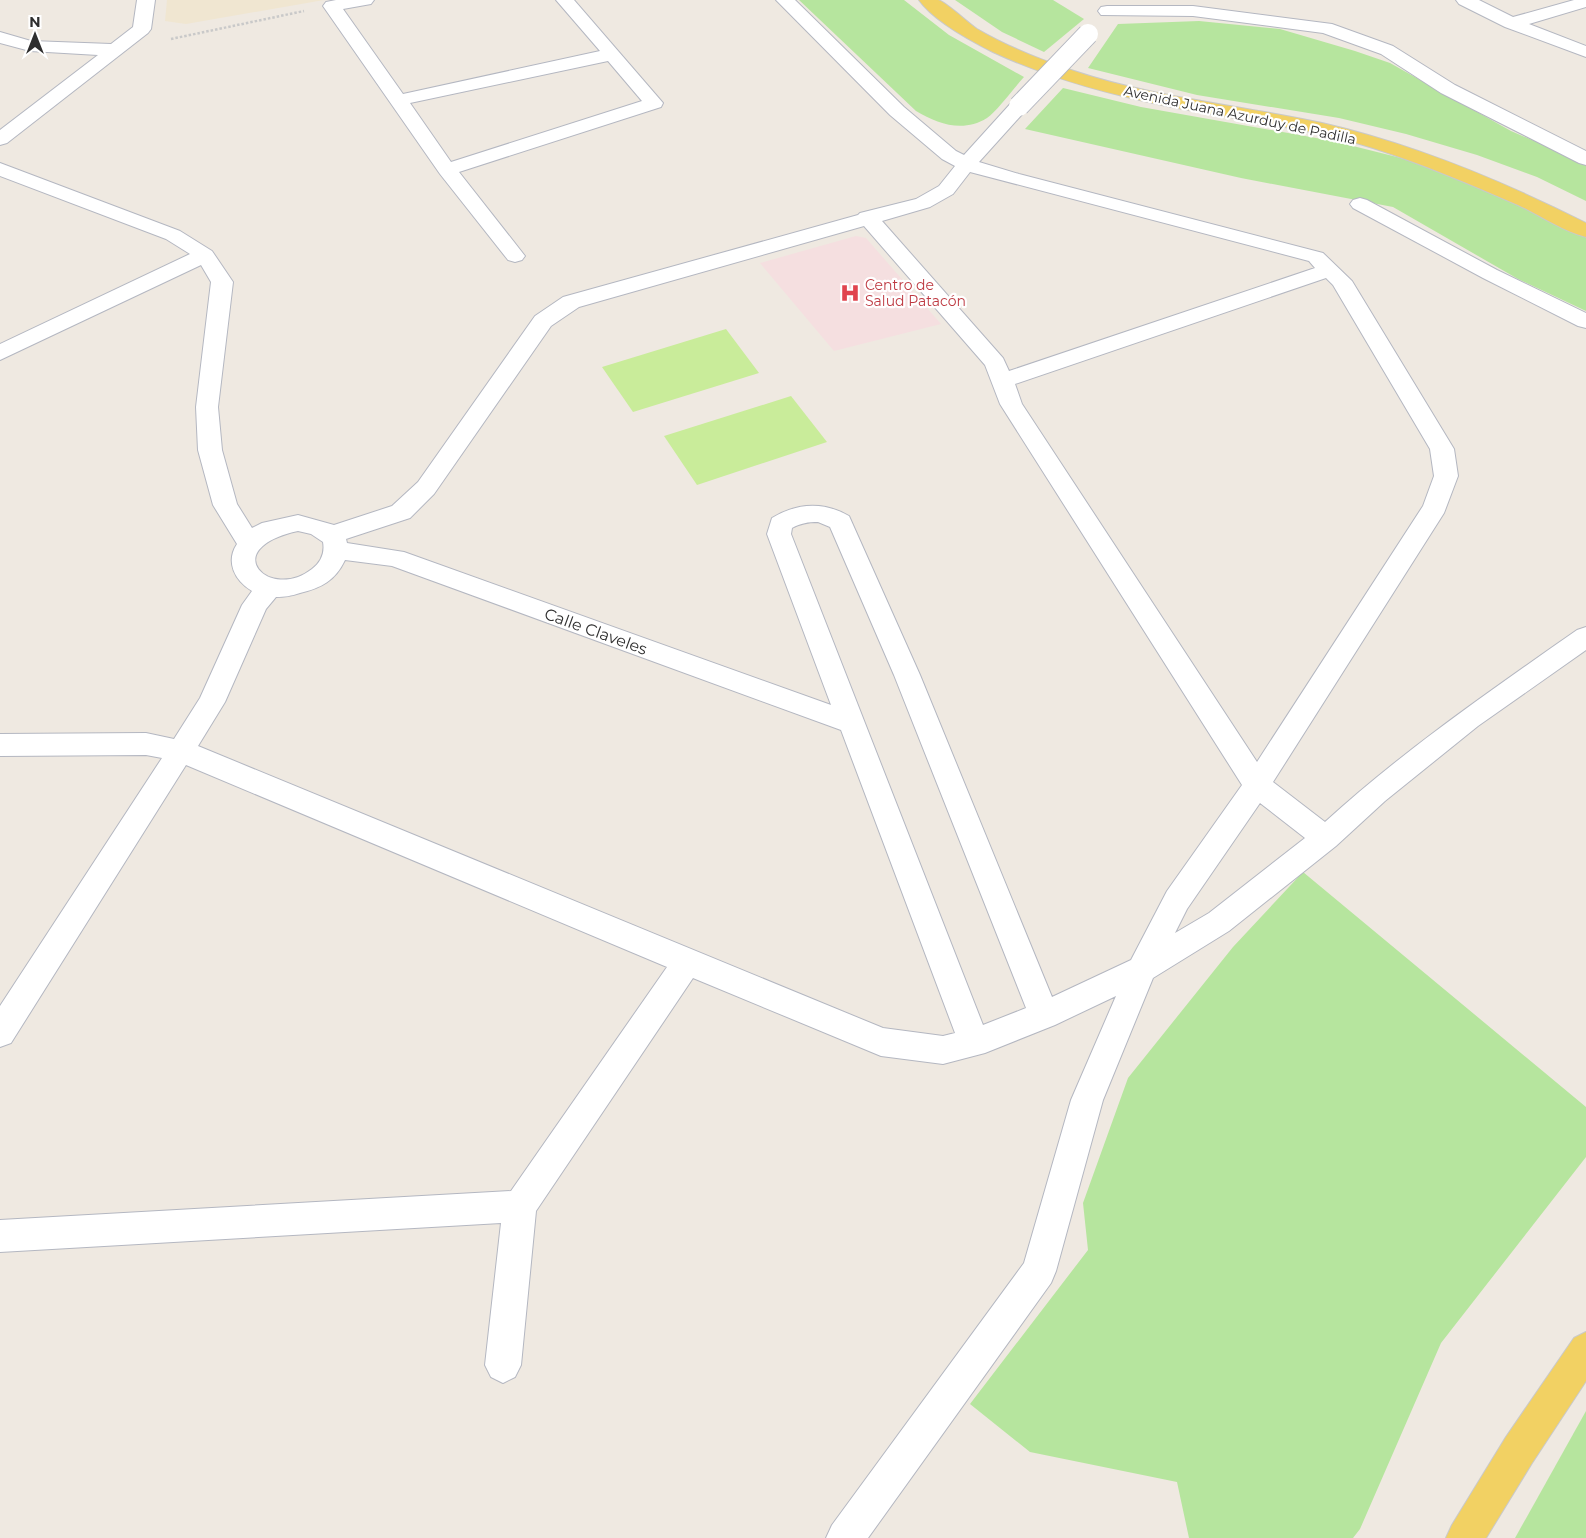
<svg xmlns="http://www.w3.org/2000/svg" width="1586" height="1538" viewBox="0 0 1586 1538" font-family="Montserrat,sans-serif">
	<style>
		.education { fill: #f0e6d1 }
		.medical { fill: #f5dfe0 }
		.green { fill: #b6e59e }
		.pitch { fill: #c9ec9a }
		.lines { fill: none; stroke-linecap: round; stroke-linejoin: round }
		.minor-casing { stroke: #b4b7c1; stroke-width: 2 }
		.major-casing { stroke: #c9c9c9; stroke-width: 2 }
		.path { stroke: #c9c9c9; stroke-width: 2.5; stroke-dasharray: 2.5 2; stroke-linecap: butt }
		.minor { fill: #fff; fill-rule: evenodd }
		.major { fill: #f2d163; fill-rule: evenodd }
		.minor-bridge-casing { stroke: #b4b7c1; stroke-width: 22; stroke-linecap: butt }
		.minor-bridge { stroke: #fff; stroke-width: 20 }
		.labels { text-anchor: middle; stroke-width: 4.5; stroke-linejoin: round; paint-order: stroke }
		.far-street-label { font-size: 14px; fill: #2e2e2e; stroke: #fff }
		.far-health-label { font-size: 14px; fill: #be3a42; stroke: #fff; text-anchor: start }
		.street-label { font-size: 16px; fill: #2e2e2e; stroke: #fff }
	</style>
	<rect width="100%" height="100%" fill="#efe9e1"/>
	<path class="education" d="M 167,0 L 324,0 L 186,24 L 165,21 Z"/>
	<path class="medical" d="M 856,236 L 866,238 L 941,324 L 834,351 L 760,263 Z"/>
	<g class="green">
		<path d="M 799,0 L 904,0 L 949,35 L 1024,77 C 1014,88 997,111 987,118 C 963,133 938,124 916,111 Z"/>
		<path d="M 955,0 L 1053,0 L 1084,19 L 1044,52 L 1002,32 Z"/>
		<path d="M 1199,21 L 1280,29 L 1355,51 L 1390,63 L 1511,131 L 1586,163 L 1586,201 L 1537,177 L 1477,155 L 1406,134 L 1339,118 L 1197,95 L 1088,68 L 1118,24 Z"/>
		<path d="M 1063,88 L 1141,107 L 1333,141 L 1409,160 L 1485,186 L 1586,235 L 1586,311 L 1518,279 L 1393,207 L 1241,178 L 1025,129 Z"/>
		<path d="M 1303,872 L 1586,1107 L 1586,1157 L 1441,1343 L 1360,1529 L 1353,1538 L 1189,1538 L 1177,1482 L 1030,1452 L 970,1404 L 1088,1250 L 1083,1203 L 1128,1078 L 1233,947 Z"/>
		<path d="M 1586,1411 L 1586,1538 L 1515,1538 Z"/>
	</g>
	<g class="pitch">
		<path d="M 726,329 L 759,373 L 633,412 L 602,367 Z"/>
		<path d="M 791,396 L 827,442 L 697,485 L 664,436 Z"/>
	</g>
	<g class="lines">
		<defs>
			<g id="minor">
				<path d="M 137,0 L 155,0 L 151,29 L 148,33 L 7,143 L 0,145 L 0,130 L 98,55 L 30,51 L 0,43 L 0,32 L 31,41 L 111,44 L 133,27 Z"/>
				<path d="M 336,0 L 374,0 L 371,4 L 343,9 L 403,94 L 600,51 L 556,0 L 574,0 L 663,103 L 661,107 L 459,172 L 525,256 L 522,260 L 515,262 L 508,260 L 440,174 L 323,6 L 326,2 ZM 608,61 L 642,101 L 451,162 L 410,103 Z"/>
				<path d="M 776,0 L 795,0 L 904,107 L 956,151 L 964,155 L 1012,102 L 1019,100 L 1026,102 L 1028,106 L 1026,110 L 979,162 L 1019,174 L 1323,253 L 1352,281 L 1454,449 L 1458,476 L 1444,513 L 1273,782 L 1325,822 C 1404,750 1490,691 1577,630 L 1586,627 L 1586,650 L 1478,726 L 1385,801 L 1336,846 L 1229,931 L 1153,978 L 1103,1100 L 1056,1271 L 1051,1283 L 868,1538 L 826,1538 L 832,1525 L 1024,1263 L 1071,1100 L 1116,996 L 1055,1025 L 985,1053 L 943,1064 L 881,1056 L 693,978 L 536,1211 L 521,1365 L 515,1377 L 503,1383 L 491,1377 L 485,1365 L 501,1223 L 0,1252 L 0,1220 L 511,1191 L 667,967 L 186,765 L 11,1043 L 0,1047 L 0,1006 L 162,758 L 146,755 L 0,756 L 0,734 L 146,733 L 174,739 L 200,698 L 242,605 L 252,591 C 235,581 225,562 237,544 L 213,505 L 198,450 L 196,407 L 211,282 L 201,265 L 0,360 L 0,344 L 190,254 L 166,239 L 0,176 L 0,163 L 180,231 L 212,251 L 233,282 L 218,407 L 222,450 L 237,504 L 252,528 L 262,523 L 298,515 L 334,525 L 392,506 L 418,482 L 535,316 L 563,297 L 858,215 L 860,213 L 916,199 L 939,186 L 955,166 L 942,159 L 890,115 ZM 970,172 L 1309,261 L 1315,268 L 1009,371 L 1003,358 L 882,221 L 930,207 L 953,194 ZM 864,226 L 985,365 L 1000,404 L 1242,785 L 1167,891 L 1131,960 L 1052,997 L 920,675 L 849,516 C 823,501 797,503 772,518 L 767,534 L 831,705 L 404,552 L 347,543 L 346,539 L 410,518 L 434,494 L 551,326 L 579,307 ZM 1326,278 L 1333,285 L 1430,449 L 1434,476 L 1423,506 L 1257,762 L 1022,404 L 1015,384 ZM 818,522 L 830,527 L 894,675 L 1026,1008 L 983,1025 L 791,534 L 792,528 C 801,523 808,522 818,522 ZM 298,531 L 311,534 L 323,542 C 325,553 321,562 312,569 C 270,602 216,549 298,531 ZM 345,560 L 392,566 L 841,730 L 955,1033 L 943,1036 L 883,1028 L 198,746 L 225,702 L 266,609 L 276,597 C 285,597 291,596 300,593 C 321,588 335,581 345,560 ZM 1260,803 L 1305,838 L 1209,913 L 1175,933 L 1187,909 Z"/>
				<path d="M 1456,0 L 1479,0 L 1513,17 L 1574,0 L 1586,0 L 1586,7 L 1529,24 L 1586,46 L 1586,57 L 1505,27 L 1459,4 Z"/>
				<path d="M 1107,6 L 1193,6 L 1332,24 L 1393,46 L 1455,85 L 1586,151 L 1586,165 L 1579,163 L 1441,93 L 1381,54 L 1323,33 L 1193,16 L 1101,15 L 1098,11 L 1101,7 Z"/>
				<path d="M 1360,198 L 1367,200 L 1497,270 L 1586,313 L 1586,328 L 1578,326 L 1483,278 L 1353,208 L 1350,204 L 1353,200 Z"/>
			</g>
			<g id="major">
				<path d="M 919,0 C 925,0 933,0 938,0 C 946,2 968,23 977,29 C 1008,47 1041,60 1074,71 C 1155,98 1239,105 1322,123 C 1414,144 1502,181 1586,223 L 1586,237 C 1562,231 1540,215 1518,205 C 1470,184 1423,164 1373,148 C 1305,127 1233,119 1162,105 C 1104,93 1047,77 993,52 C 971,41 933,20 919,0 Z"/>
				<path d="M 1586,1332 L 1586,1381 L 1532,1463 L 1486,1538 L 1446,1538 L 1452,1525 L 1506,1437 L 1574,1338 Z"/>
			</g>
		</defs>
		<use href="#minor" class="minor-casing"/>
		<use href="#major" class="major-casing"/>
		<path class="path" d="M 171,39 L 304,11"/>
		<use href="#minor" class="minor"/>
		<use href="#major" class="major"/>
		<defs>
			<path id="minor-bridge" d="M 1019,106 L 1088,34"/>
		</defs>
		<use href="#minor-bridge" class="minor-bridge-casing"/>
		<use href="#minor-bridge" class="minor-bridge"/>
	</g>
	<defs>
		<symbol id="hospital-bare" viewBox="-9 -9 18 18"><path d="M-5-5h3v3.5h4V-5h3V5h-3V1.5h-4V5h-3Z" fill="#e0444e" stroke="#fff" stroke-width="2.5" paint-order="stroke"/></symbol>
	</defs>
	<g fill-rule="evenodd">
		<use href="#hospital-bare" x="836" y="279" width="28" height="28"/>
	</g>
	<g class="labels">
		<g class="far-street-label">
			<text transform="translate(1240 115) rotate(12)" y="5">Avenida Juana Azurduy de Padilla</text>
		</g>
		<g class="far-health-label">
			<text x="865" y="290">Centro de<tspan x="865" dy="16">Salud Patacón</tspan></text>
		</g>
		<g class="street-label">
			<text transform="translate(596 631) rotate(20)" y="6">Calle Claveles</text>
		</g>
	</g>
	<g transform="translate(35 35)" stroke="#ffffff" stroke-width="4" paint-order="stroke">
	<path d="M0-4L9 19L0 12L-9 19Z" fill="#2e2e2e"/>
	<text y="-8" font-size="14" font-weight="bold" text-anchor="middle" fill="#2e2e2e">N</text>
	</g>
</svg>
